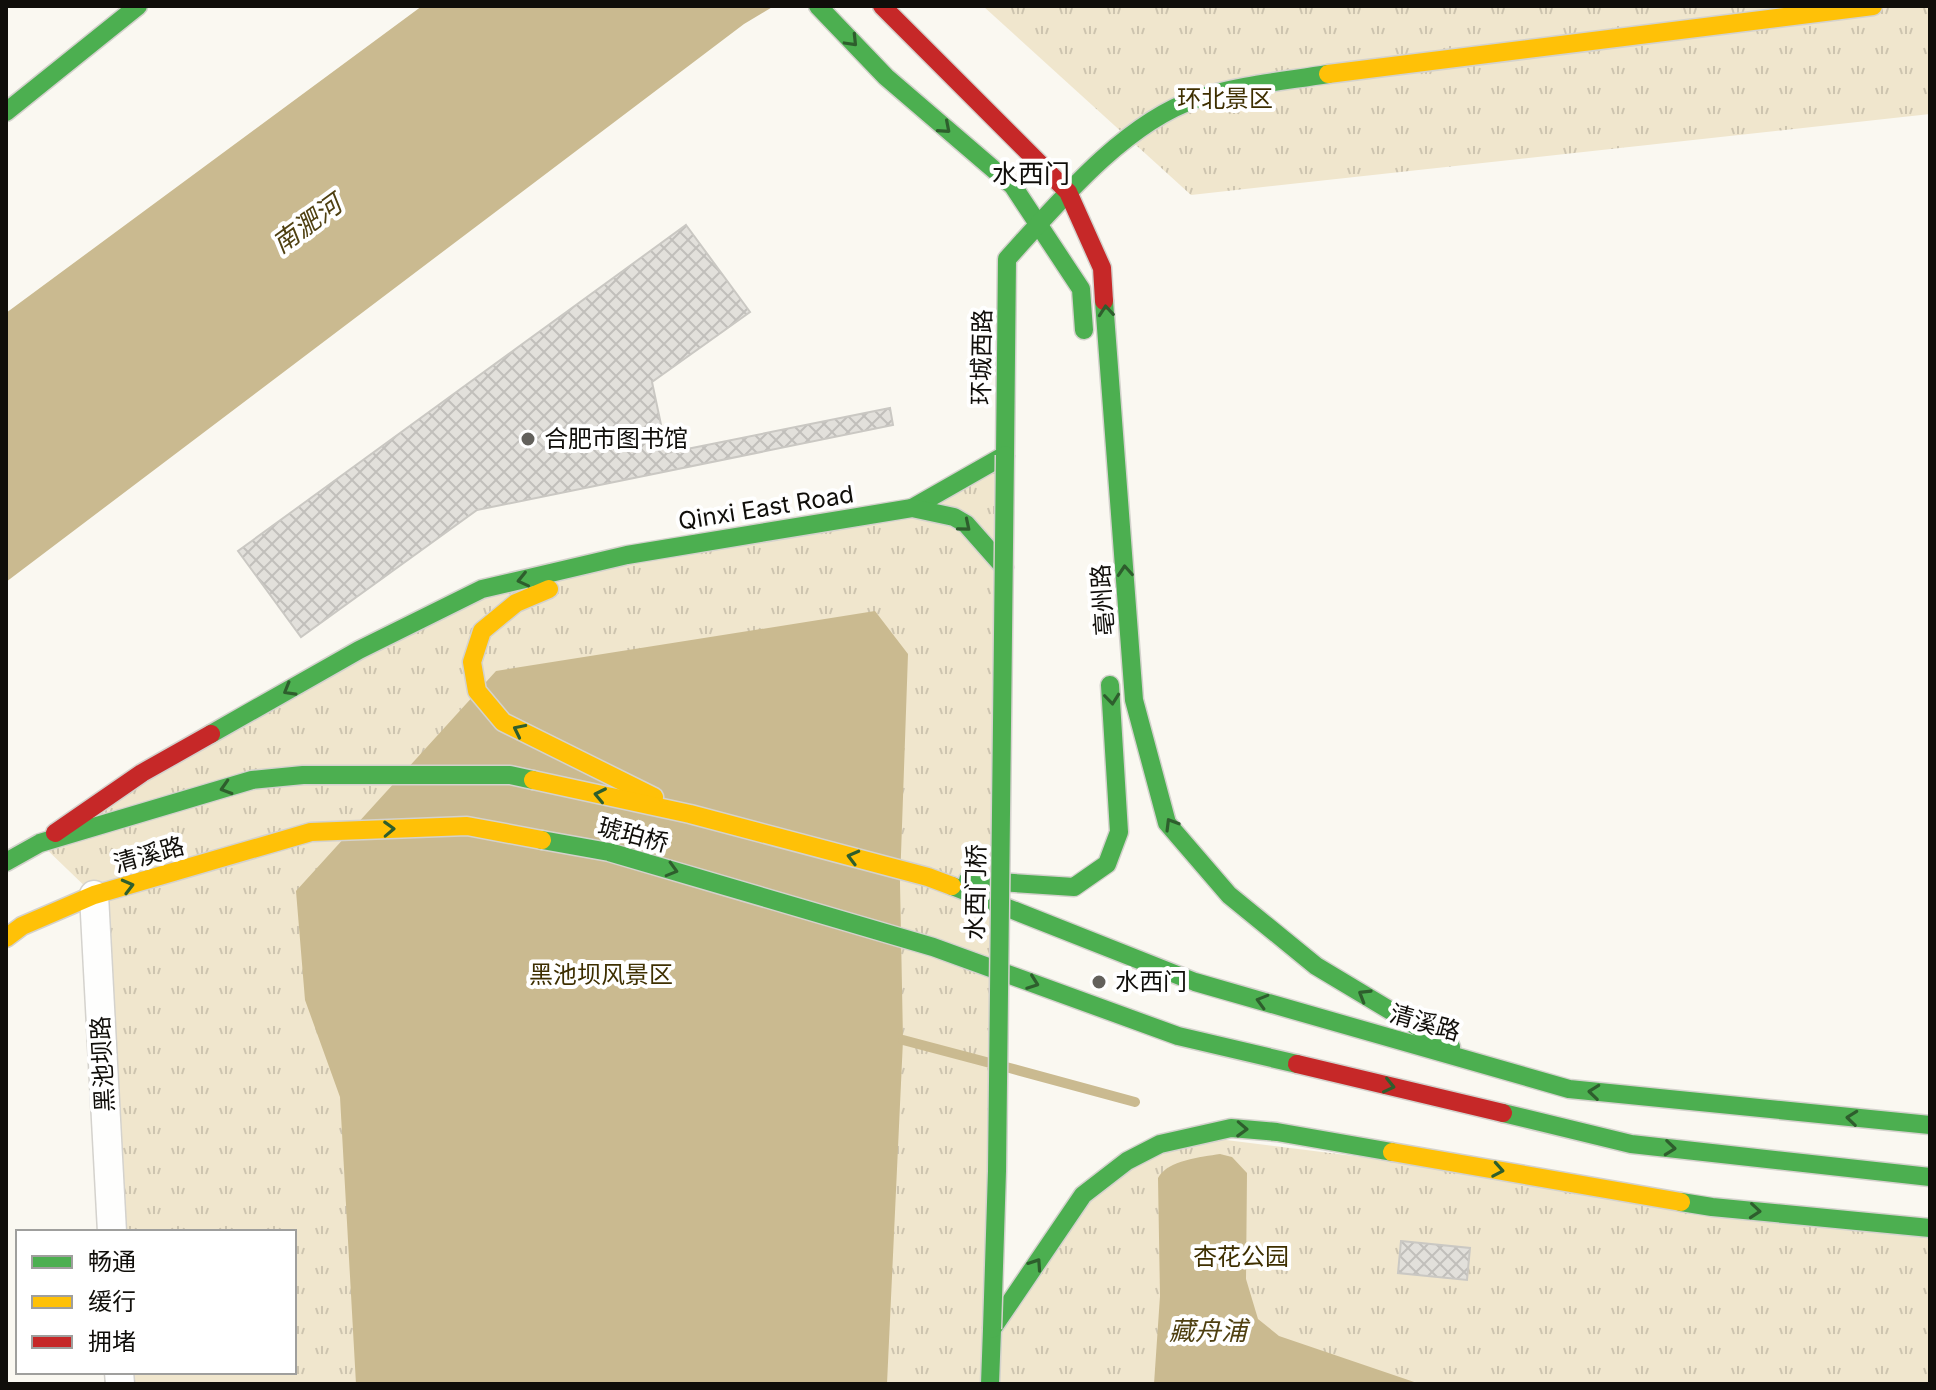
<svg xmlns="http://www.w3.org/2000/svg" width="1936" height="1390" viewBox="0 0 1936 1390" font-family="Inter,'Noto Sans SC',sans-serif">
	<style>
		.park { fill: url(#park-tufts) }
		.water { fill: #caba90 }
		.lines { fill: none; stroke-linecap: round; stroke-linejoin: round }
		.stream { stroke: #caba90; stroke-width: 10 }
		.building { fill: url(#building-cross-hatch); stroke: #cac8c3; stroke-width: 2 }
		.street-casing { stroke: #d4d2cd; stroke-width: 31 }
		.fast-casing { stroke: #d4d2cd; stroke-width: 21 }
		.slow-casing { stroke: #d4d2cd; stroke-width: 21 }
		.jam-casing { stroke: #d4d2cd; stroke-width: 21 }
		.street { stroke: #fefefd; stroke-width: 28 }
		.fast { stroke: #4caf50; stroke-width: 18 }
		.slow { stroke: #ffc107; stroke-width: 18 }
		.jam { stroke: #c62828; stroke-width: 18 }
		.fast-bridge-casing { stroke: #d4d2cd; stroke-width: 21; stroke-linecap: butt }
		.fast-bridge { stroke: #4caf50; stroke-width: 18 }
		.oneway { stroke: #2e5e2d }
		.poi-dot { fill: #62605b; stroke: #fff; stroke-width: 3 }
		.labels { text-anchor: middle; stroke-width: 8; stroke-linejoin: round; paint-order: stroke }
		.park-label { font-size: 24px; fill: #3e2f00; stroke: #fff }
		.street-label { font-size: 24px; fill: #100e0a; stroke: #fff }
		.poi-label { font-size: 24px; fill: #100e0a; stroke: #fff; text-anchor: start }
		.neighbourhood-label { font-size: 26px; fill: #100e0a; stroke: #fff }
		.water-label { font-size: 26px; font-style: italic; fill: #4f4011; stroke: #fff }
	</style>
	<defs>
		<pattern id="park-tufts" width="24" height="20" patternUnits="userSpaceOnUse" patternTransform="scale(2)"><rect width="24" height="20" fill="#f0e6cd"/><path d="M3 7l-1-3M5 7V3M7 7l1-3M15 17l-1-3M17 17v-4M19 17l1-3" fill="none" stroke="#cdc4af"/></pattern>
		<pattern id="building-cross-hatch" width="8" height="8" patternUnits="userSpaceOnUse" patternTransform="scale(2)"><rect width="8" height="8" fill="#e2e0db"/><path d="M0 0l8 8M0 8l8-8" fill="none" stroke="#c1bfbb"/></pattern>
	</defs>
	<rect width="100%" height="100%" fill="#faf8f1"/>
	<g class="park">
		<path d="M 983,6 L 1930,6 L 1930,114 L 1191,195 Z"/>
		<path d="M 1005,455 L 992,1327 L 1083,1195 L 1194,1136 L 1930,1228 L 1930,1384 L 120,1384 L 119,1372 L 294,1372 L 294,1232 L 112,1232 L 94,895 L 40,843 L 482,589 L 912,508 Z"/>
	</g>
	<g class="water">
		<path d="M 422,6 L 774,6 L 744,24 L 6,582 L 6,313 Z"/>
		<path d="M 875,611 L 908,654 L 900,883 L 903,1040 L 887,1384 L 356,1384 L 340,1097 L 305,1000 L 296,891 L 496,671 Z"/>
		<path d="M 1220,1154 L 1232,1157 L 1247,1173 L 1246,1279 L 1258,1319 L 1279,1336 L 1420,1384 L 1154,1384 L 1160,1296 L 1158,1178 C 1168,1160 1201,1157 1220,1154 Z"/>
	</g>
	<g class="lines">
		<g class="stream">
			<path d="M 903,1040 L 990,1063"/>
			<path d="M 1006,1067 L 1135,1102"/>
		</g>
	</g>
	<g class="building">
		<path d="M 686,225 L 750,312 L 652,382 L 667,453 L 890,408 L 893,425 L 477,510 L 301,637 L 238,551 Z"/>
		<path d="M 1401,1241 L 1470,1248 L 1467,1280 L 1398,1273 Z"/>
	</g>
	<g class="lines">
		<defs>
			<g id="street">
				<path d="M 94,895 L 112,1232"/>
				<path d="M 119,1372 L 120,1384"/>
			</g>
			<g id="fast">
				<path d="M 818,6 L 886,77 L 1013,186 L 1081,289 L 1084,330"/>
				<path d="M 6,112 L 138,6"/>
				<path d="M 1104,301 L 1134,700 L 1167,823 L 1229,895 L 1316,966 L 1451,1047"/>
				<path d="M 912,508 L 1005,455 L 1007,259 C 1057,204 1124,123 1196,99 C 1238,85 1285,81 1328,74"/>
				<path d="M 211,734 L 359,650 L 482,589 L 627,555 L 912,508 L 954,517 L 966,524 L 1004,567"/>
				<path d="M 542,840 L 609,852 L 933,947 L 1178,1036 L 1297,1064"/>
				<path d="M 6,862 L 40,843 L 252,780 L 303,775 L 510,775 L 533,780"/>
				<path d="M 968,880 L 1074,887 L 1107,864 L 1119,832 L 1110,685"/>
				<path d="M 952,886 L 1195,982 L 1569,1089 L 1930,1125"/>
				<path d="M 1503,1113 L 1631,1144 L 1930,1177"/>
				<path d="M 1681,1202 L 1712,1207 L 1930,1228"/>
				<path d="M 990,1384 L 992,1329 L 1083,1195 L 1127,1161 L 1160,1144 L 1231,1128 L 1277,1132 L 1392,1152"/>
			</g>
			<g id="slow">
				<path d="M 1328,74 L 1873,6"/>
				<path d="M 549,589 L 516,603 L 482,631 L 472,662 L 477,691 L 503,722 L 654,797"/>
				<path d="M 533,780 L 690,814 L 928,877 L 952,886"/>
				<path d="M 6,938 L 22,926 L 94,895 L 311,832 L 467,826 L 542,840"/>
				<path d="M 1392,1152 L 1681,1202"/>
			</g>
			<g id="jam">
				<path d="M 882,6 L 1068,192 L 1102,268 L 1104,301"/>
				<path d="M 55,833 L 142,773 L 211,734"/>
				<path d="M 1297,1064 L 1503,1113"/>
			</g>
		</defs>
		<use href="#street" class="street-casing"/>
		<use href="#fast" class="fast-casing"/>
		<use href="#slow" class="slow-casing"/>
		<use href="#jam" class="jam-casing"/>
		<use href="#street" class="street"/>
		<use href="#fast" class="fast"/>
		<use href="#slow" class="slow"/>
		<use href="#jam" class="jam"/>
		<defs>
			<path id="fast-bridge" d="M 992,1329 L 997,1171 L 1005,455"/>
		</defs>
		<use href="#fast-bridge" class="fast-bridge-casing"/>
		<use href="#fast-bridge" class="fast-bridge"/>
	</g>
	<defs><path id="oneway-chevron" d="M-2-3.5L2.5 0L-2 3.5" fill="none" stroke-width="1.6" stroke-linecap="round" stroke-linejoin="round" transform="scale(2)"/></defs>
	<g class="oneway">
		<use href="#oneway-chevron" transform="translate(852 41) rotate(46)"/>
		<use href="#oneway-chevron" transform="translate(945 128) rotate(41)"/>
		<use href="#oneway-chevron" transform="translate(1106 311) rotate(-95)"/>
		<use href="#oneway-chevron" transform="translate(965 526) rotate(40)"/>
		<use href="#oneway-chevron" transform="translate(1125 571) rotate(-94)"/>
		<use href="#oneway-chevron" transform="translate(523 580) rotate(167)"/>
		<use href="#oneway-chevron" transform="translate(289 690) rotate(150)"/>
		<use href="#oneway-chevron" transform="translate(1112 699) rotate(84)"/>
		<use href="#oneway-chevron" transform="translate(519 730) rotate(-154)"/>
		<use href="#oneway-chevron" transform="translate(226 788) rotate(163)"/>
		<use href="#oneway-chevron" transform="translate(600 795) rotate(-168)"/>
		<use href="#oneway-chevron" transform="translate(1171 824) rotate(-121)"/>
		<use href="#oneway-chevron" transform="translate(389 829) rotate(-2)"/>
		<use href="#oneway-chevron" transform="translate(853 857) rotate(-165)"/>
		<use href="#oneway-chevron" transform="translate(672 870) rotate(16)"/>
		<use href="#oneway-chevron" transform="translate(128 886) rotate(-15)"/>
		<use href="#oneway-chevron" transform="translate(1033 983) rotate(20)"/>
		<use href="#oneway-chevron" transform="translate(1364 995) rotate(-149)"/>
		<use href="#oneway-chevron" transform="translate(1262 1001) rotate(-164)"/>
		<use href="#oneway-chevron" transform="translate(1389 1086) rotate(13)"/>
		<use href="#oneway-chevron" transform="translate(1594 1092) rotate(-174)"/>
		<use href="#oneway-chevron" transform="translate(1852 1118) rotate(-174)"/>
		<use href="#oneway-chevron" transform="translate(1242 1129) rotate(2)"/>
		<use href="#oneway-chevron" transform="translate(1670 1148) rotate(6)"/>
		<use href="#oneway-chevron" transform="translate(1498 1170) rotate(10)"/>
		<use href="#oneway-chevron" transform="translate(1755 1211) rotate(5)"/>
		<use href="#oneway-chevron" transform="translate(1036 1264) rotate(-56)"/>
	</g>
	<g class="poi-dot">
		<circle cx="528" cy="439" r="8"/>
		<circle cx="1099" cy="982" r="8"/>
	</g>
	<g class="labels">
		<g class="park-label">
			<text x="1225" y="107">环北景区</text>
			<text x="601" y="983">黑池坝风景区</text>
			<text x="1241" y="1265">杏花公园</text>
		</g>
		<g class="street-label">
			<text transform="translate(982 357) rotate(-89)" y="8">环城西路</text>
			<text transform="translate(766 508) rotate(-9)" y="8">Qinxi East Road</text>
			<text transform="translate(1103 600) rotate(-94)" y="8">亳州路</text>
			<text transform="translate(633 835) rotate(15)" y="8">琥珀桥</text>
			<text transform="translate(149 855) rotate(-16)" y="8">清溪路</text>
			<text transform="translate(976 892) rotate(-89)" y="8">水西门桥</text>
			<text transform="translate(1425 1023) rotate(16)" y="8">清溪路</text>
			<text transform="translate(103 1064) rotate(-93)" y="8">黑池坝路</text>
		</g>
		<g class="poi-label">
			<text x="544" y="447">合肥市图书馆</text>
			<text x="1115" y="990">水西门</text>
		</g>
		<g class="neighbourhood-label">
			<text x="1031" y="183">水西门</text>
		</g>
		<g class="water-label">
			<text transform="translate(307 224) rotate(-36)" y="9">南淝河</text>
			<text x="1208" y="1340">藏舟浦</text>
		</g>
	</g>
	<rect width="1936" height="1390" fill="none" stroke="#100e0a" stroke-width="16"/>
	<rect x="16" y="1230" width="280" height="144" fill="#ffffff" stroke="#9f9f9d" stroke-width="2"/>
	<rect x="32" y="1256" width="40" height="12" fill="#4caf50" stroke="#9f9f9d" stroke-width="2"/>
	<text x="88" y="1270" font-size="24" fill="#100e0a">畅通</text>
	<rect x="32" y="1296" width="40" height="12" fill="#ffc107" stroke="#9f9f9d" stroke-width="2"/>
	<text x="88" y="1310" font-size="24" fill="#100e0a">缓行</text>
	<rect x="32" y="1336" width="40" height="12" fill="#c62828" stroke="#9f9f9d" stroke-width="2"/>
	<text x="88" y="1350" font-size="24" fill="#100e0a">拥堵</text>
</svg>
